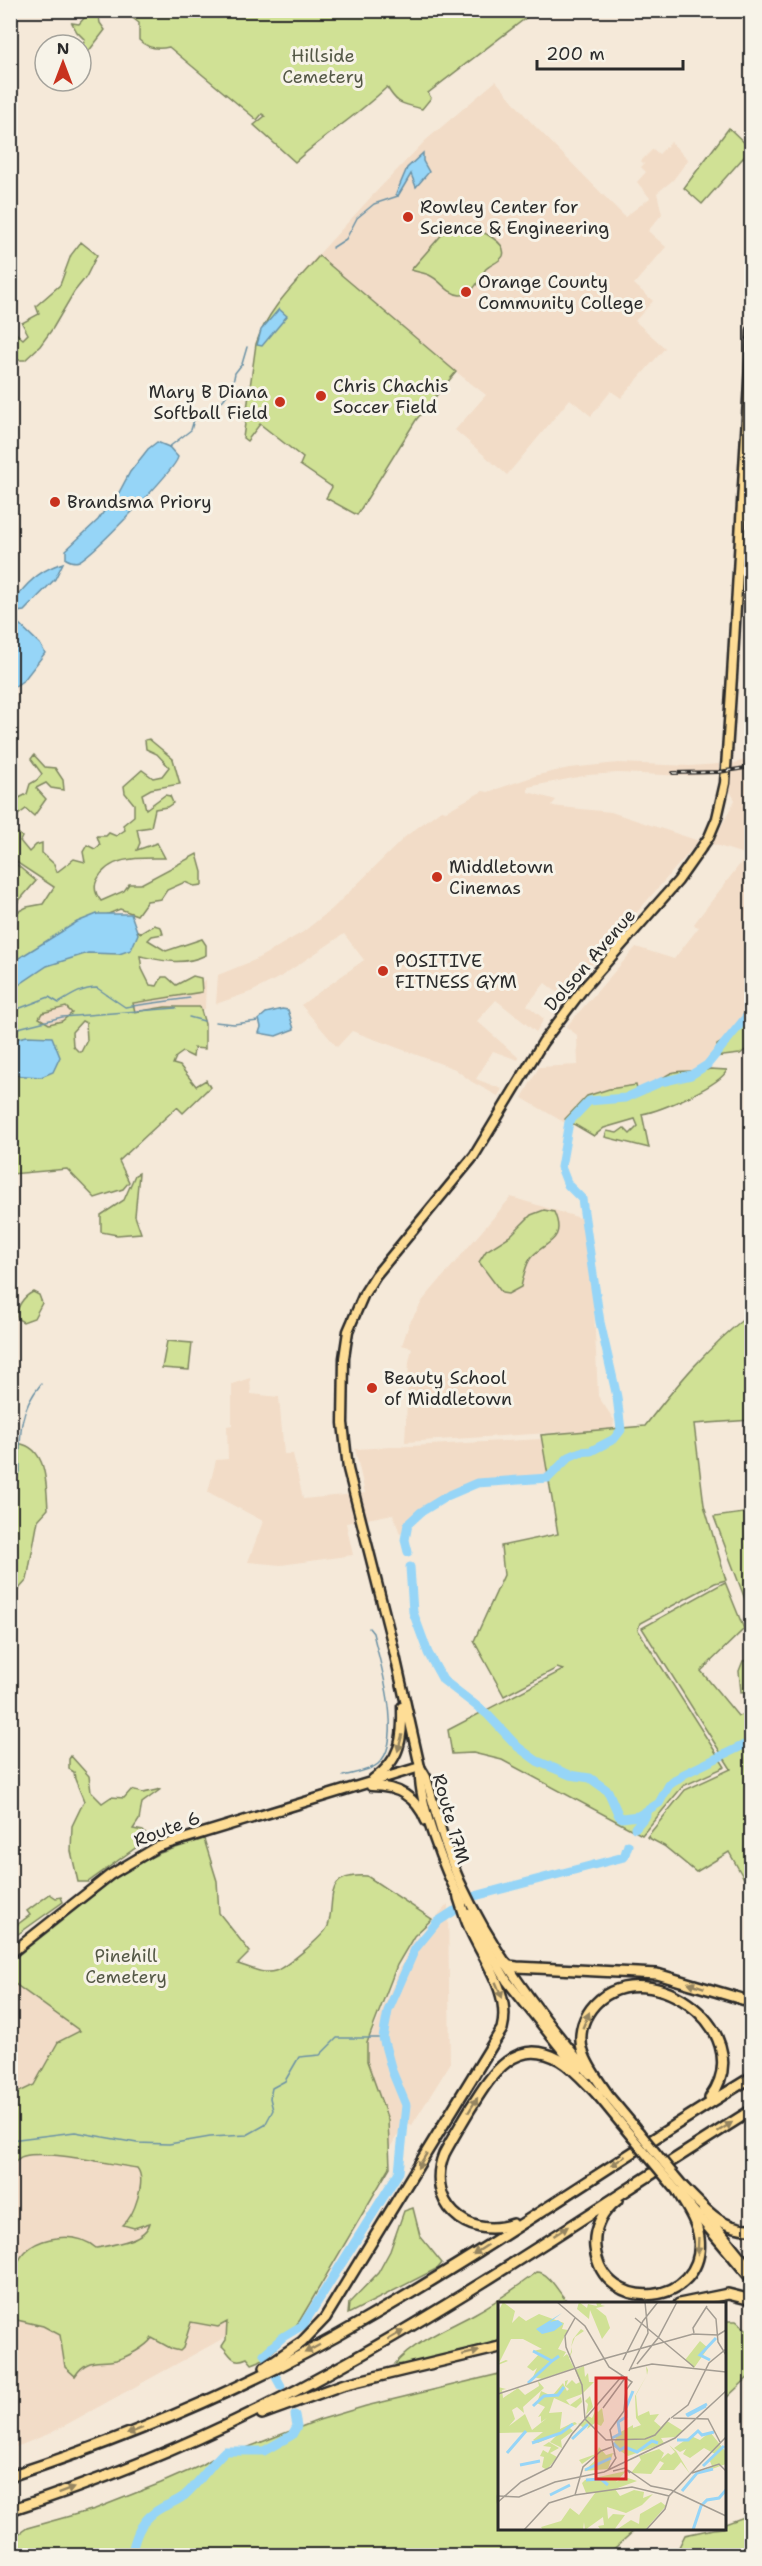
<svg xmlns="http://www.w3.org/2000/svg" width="762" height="2566" viewBox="0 0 762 2566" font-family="'Shantell Sans',sans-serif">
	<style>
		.built { fill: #f2dcc7 }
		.green { fill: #d0e195; stroke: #7e8660; stroke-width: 1.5; fill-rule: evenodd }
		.water { fill: #96d5f7; stroke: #6b91a5; stroke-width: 1.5 }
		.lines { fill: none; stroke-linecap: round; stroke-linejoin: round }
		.stream { stroke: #6b91a5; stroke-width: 1.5 }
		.river { stroke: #96d5f7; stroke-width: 9 }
		.primary-casing { stroke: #2b2b2b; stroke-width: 13 }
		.motorway-casing { stroke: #2b2b2b; stroke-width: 14 }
		.primary { stroke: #fedd96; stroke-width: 8 }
		.motorway { stroke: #fedd96; stroke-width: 9 }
		.rail-casing { stroke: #2b2b2b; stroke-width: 4 }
		.rail { stroke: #f7f3e8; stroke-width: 1.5; stroke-dasharray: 4.5; stroke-linecap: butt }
		.primary-bridge-casing { stroke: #2b2b2b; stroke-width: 13; stroke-linecap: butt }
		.primary-bridge { stroke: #fedd96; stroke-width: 8 }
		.oneway { fill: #948460 }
		.poi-dot { fill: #c8321e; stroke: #f7f3e8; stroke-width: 2 }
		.labels { text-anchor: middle; stroke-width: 6; stroke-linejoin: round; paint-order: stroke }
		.park-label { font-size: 18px; fill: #545846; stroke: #f7f3e8 }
		.poi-label { font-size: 18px; fill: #2b2b2b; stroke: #f7f3e8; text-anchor: start }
		.street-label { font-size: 18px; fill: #2b2b2b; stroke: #f7f3e8 }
		.inset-river { fill: none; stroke: #96d5f7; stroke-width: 3 }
		.inset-road { fill: none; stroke: #a49d93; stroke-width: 1.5 }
		.view { fill: #d62828; fill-opacity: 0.15; stroke: #d62828; stroke-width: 3 }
		.inset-edge { fill: none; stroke: #2b2b2b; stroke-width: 3 }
	</style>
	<rect width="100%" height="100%" fill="#f5e9d9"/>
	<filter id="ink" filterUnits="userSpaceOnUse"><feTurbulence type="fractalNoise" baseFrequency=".0167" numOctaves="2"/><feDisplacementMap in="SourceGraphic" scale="12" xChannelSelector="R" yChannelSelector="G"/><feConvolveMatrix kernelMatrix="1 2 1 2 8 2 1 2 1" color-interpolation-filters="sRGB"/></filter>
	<g filter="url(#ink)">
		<g class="built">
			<path d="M 496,81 L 529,120 L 625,217 L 650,198 L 637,182 L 646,172 L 641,167 L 644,164 L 641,161 L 653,149 L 659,154 L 671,142 L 688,160 L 673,180 L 657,193 L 662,214 L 648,231 L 666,247 L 634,284 L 653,301 L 635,321 L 665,348 L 621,398 L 611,391 L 591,416 L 570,399 L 507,475 L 455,430 L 486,395 L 455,371 L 335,487 L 307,457 L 253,366 L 257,339 L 269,316 L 308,266 L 372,196 L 426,140 Z"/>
			<path d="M 751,758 L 751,1009 L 705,1066 L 689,1076 L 659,1083 L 623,1099 L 587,1102 L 567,1124 L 522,1098 L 539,1067 L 578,1065 L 577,1035 L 566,1027 L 636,947 L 674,959 L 699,927 L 693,925 L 747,855 L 712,844 L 735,800 L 730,791 L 732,764 Z"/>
			<path d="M 618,763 L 690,766 L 719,764 L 719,774 L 686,776 L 618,773 L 588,775 L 528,787 L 528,792 L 556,800 L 551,806 L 611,812 L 699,841 L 563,997 L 545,983 L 527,1005 L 544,1019 L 536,1032 L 496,1000 L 477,1021 L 519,1058 L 518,1060 L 493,1051 L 476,1079 L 502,1089 L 498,1096 L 472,1082 L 455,1069 L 352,1031 L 337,1047 L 301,1005 L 364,960 L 344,934 L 280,977 L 253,991 L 216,1004 L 218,975 L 255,960 L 303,932 L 332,909 L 406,836 L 441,810 L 446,811 L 483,791 L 488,792 L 538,775 L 569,768 Z"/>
			<path d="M 206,980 L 205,1009 L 188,1014 L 84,1021 L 47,1026 L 10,1021 L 54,1009 L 183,990 Z"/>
			<path d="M 511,1197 L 590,1221 L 598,1396 L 614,1420 L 613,1429 L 405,1442 L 409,1362 L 412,1348 L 402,1345 L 409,1324 L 423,1300 Z"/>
			<path d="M 250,1378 L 251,1394 L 279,1397 L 284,1454 L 293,1454 L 303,1499 L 365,1493 L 355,1449 L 541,1439 L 548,1478 L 472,1485 L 421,1512 L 408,1524 L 406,1531 L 400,1534 L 393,1514 L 346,1523 L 353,1555 L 281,1565 L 248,1562 L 263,1521 L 208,1492 L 216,1460 L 228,1459 L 227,1426 L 232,1425 L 232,1384 Z"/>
			<path d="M 448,1904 L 450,2064 L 412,2125 L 405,2122 L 306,2293 L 51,2433 L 11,2449 L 11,1981 L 79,2030 L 122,2075 L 326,1973 L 370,2039 L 409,1947 Z"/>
		</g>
		<g class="green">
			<path d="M 79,11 L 98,11 L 100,23 L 105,30 L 85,56 L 81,48 L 85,40 L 77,32 L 72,23 L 79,24 L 86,16 Z"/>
			<path d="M 124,11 L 535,10 L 535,11 L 428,93 L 431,98 L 422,109 C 403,103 398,106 387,87 C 358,115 325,135 295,162 L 254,125 L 265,116 L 262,114 L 257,120 L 169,47 C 157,50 147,48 139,40 L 139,23 Z"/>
			<path d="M 729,128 L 751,149 L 702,204 L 684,188 Z"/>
			<path d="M 470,228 C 480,230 508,242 503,256 C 499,263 490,264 485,270 C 480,279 472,296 460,295 C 447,294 441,280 429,275 C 424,273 417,272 411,270 L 445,231 Z"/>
			<path d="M 81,242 L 97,255 L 86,277 L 74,292 L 53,328 L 40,346 L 25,360 L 15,360 L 11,355 L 11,329 L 23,339 L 28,334 L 22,323 L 39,314 L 36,306 L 60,285 L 71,255 Z"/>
			<path d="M 319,256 L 456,372 L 416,420 L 357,515 L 326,498 L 332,487 L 300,465 L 303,458 L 260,424 L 247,441 L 243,438 L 256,344 C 267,310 296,283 319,256 Z"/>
			<path d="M 149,739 L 173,759 L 180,784 L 151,789 L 142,794 L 146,809 L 165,795 L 170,796 L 173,803 L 167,807 L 155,809 L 151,827 L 137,829 L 140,843 L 137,850 L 157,843 L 165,858 C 141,858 110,855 97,880 C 93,888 96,895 101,901 L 124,891 L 129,884 L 141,884 L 197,854 L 202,872 L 202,885 L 194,886 L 185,882 L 167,890 L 161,899 L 147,901 L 137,915 L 120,909 L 108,914 L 141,933 L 154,925 L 161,927 L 163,934 L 152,936 L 148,940 L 166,951 L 202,939 L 206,945 L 206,955 C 183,966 164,961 140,956 L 142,969 L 150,985 L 157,986 L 162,977 L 167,977 L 176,985 L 193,976 L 201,978 L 202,992 L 133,1003 L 135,1012 L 165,1007 L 200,1007 L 205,1024 L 205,1049 L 194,1048 L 193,1057 L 183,1052 L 176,1057 L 173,1064 L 180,1066 L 196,1086 L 206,1080 L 210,1087 L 183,1113 L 177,1107 L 119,1161 L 129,1182 L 123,1189 L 95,1198 L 67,1169 L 11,1174 L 11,915 L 27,907 L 43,904 L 54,887 L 19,864 L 11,855 L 10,830 L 13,834 L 18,833 L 22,837 L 20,841 L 29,852 L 36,845 L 42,843 L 42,853 L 54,864 L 57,872 L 74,859 L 85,862 L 83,852 L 87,845 L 95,849 L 100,845 L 97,836 L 106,836 L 109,833 L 116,836 L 125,830 L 123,825 L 134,816 L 134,804 L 125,793 L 124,786 L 142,770 L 153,778 L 162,776 L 169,767 L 157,754 L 146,749 L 145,740 ZM 66,1007 L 72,1013 L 62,1021 L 49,1024 L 39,1018 L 42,1013 ZM 82,1021 L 86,1023 L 87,1040 L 81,1052 L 79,1052 L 73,1046 L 72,1032 Z"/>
			<path d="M 34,755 L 45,767 L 55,768 L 63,780 L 64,790 L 51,788 L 46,783 L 36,788 L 46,799 L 34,816 L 26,809 L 11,820 L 11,811 L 17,805 L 11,799 L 11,791 L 19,798 L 27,794 L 30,784 L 37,780 L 42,774 L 31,759 Z"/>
			<path d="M 11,860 L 36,881 L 11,910 Z"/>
			<path d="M 751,1004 L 751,1046 L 740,1054 L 715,1057 L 717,1045 L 727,1039 Z"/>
			<path d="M 710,1069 L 727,1070 C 721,1085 660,1111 642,1114 L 649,1148 L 605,1137 L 607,1131 L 617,1133 L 624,1128 L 630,1134 L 638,1126 L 635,1119 L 604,1128 L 594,1136 L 565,1119 L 587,1096 L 609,1089 L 636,1085 L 638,1094 C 651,1089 660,1078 671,1073 C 681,1069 698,1073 710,1069 Z"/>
			<path d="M 139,1173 L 135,1216 L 141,1233 L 117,1235 L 101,1232 L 101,1215 L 124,1200 L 135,1175 Z"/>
			<path d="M 544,1210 L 554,1212 C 568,1243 542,1242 530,1259 C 525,1267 523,1278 521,1287 L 508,1294 L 502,1293 L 479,1262 L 486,1251 L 510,1236 L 531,1215 Z"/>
			<path d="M 33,1292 L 39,1295 L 42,1303 L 34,1318 L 23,1322 L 18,1319 C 14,1309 24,1296 33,1292 Z"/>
			<path d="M 751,1313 L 751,1420 L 694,1424 L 704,1505 L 726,1580 L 715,1583 L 640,1623 L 638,1630 L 725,1767 L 683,1786 L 642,1835 L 502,1760 L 473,1753 L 452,1754 L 448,1730 L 563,1670 L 557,1668 L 504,1696 L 474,1641 L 504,1575 L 501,1546 L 558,1534 L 541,1435 L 645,1426 C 678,1383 708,1347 751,1313 Z"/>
			<path d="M 167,1341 L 192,1343 L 189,1370 L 162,1368 Z"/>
			<path d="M 13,1443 C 48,1443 46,1484 48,1509 L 38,1520 L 27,1580 L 11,1598 L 10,1445 Z"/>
			<path d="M 751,1512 L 752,1512 L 751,1615 L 714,1517 Z"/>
			<path d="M 725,1582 L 744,1629 L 701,1671 L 738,1716 L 751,1713 L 751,1891 L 729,1852 L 696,1872 L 664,1846 L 647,1837 L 685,1790 L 731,1769 L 642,1628 Z"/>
			<path d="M 751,1657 L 749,1676 L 751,1691 L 741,1692 L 739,1671 L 743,1661 L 749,1660 Z"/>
			<path d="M 71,1756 L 89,1776 L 91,1792 L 102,1803 L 111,1797 L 124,1798 L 131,1790 L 143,1793 L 161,1789 L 142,1803 L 139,1820 L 133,1829 L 143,1831 L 149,1838 L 160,1838 L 137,1847 L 88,1882 L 78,1882 L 71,1851 L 72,1826 L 84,1801 L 75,1779 L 74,1772 L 69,1769 L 69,1759 Z"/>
			<path d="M 204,1839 L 217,1881 L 219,1913 L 250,1952 L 238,1964 C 249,1967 263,1975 275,1971 C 285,1968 324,1936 328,1926 C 336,1900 322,1873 367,1876 L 432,1919 L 414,1936 L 397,1965 L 367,2043 L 367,2061 L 388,2120 L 390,2167 L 300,2320 C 290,2334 269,2360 252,2364 L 247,2358 C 232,2365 231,2354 222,2346 L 226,2340 L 227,2322 L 218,2327 L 191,2322 L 183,2348 L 180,2351 L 172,2349 L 152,2338 C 146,2347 127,2357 116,2360 C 98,2364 87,2357 75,2376 L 65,2367 L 60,2335 L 43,2326 L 17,2320 L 13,2313 L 15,2329 L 11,2338 C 11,2297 2,2244 57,2238 C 71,2236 85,2239 96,2248 C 111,2245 145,2241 150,2223 L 134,2228 L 123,2225 C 134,2216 147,2180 137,2168 C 109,2164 49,2150 24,2156 C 15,2158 13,2166 11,2174 L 11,2096 L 34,2085 L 58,2042 L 80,2031 L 11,1981 L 11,1961 L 127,1869 L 160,1853 Z"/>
			<path d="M 50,1894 L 56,1898 L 61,1897 L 63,1902 L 11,1939 L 11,1926 L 18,1924 L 30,1915 L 27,1911 Z"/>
			<path d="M 413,2208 L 420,2236 L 442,2263 L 438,2268 L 348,2314 L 349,2303 L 378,2273 L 390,2251 L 404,2211 Z"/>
			<path d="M 537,2272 C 550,2272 559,2295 569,2303 L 500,2304 L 499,2341 L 404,2365 L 395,2364 C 415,2341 448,2328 474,2314 C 496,2302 517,2287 537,2272 Z"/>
			<path d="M 725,2321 L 736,2321 L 751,2333 L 752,2374 L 725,2399 Z"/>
			<path d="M 499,2374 L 500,2528 L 636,2529 L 607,2555 L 11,2555 L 11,2539 L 27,2528 L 95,2509 L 161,2483 L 202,2465 L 225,2451 L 246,2448 L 319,2420 L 366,2406 Z"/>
			<path d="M 744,2517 L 751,2523 L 751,2540 L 740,2555 L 675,2555 L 685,2535 L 713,2529 L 724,2528 L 725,2524 Z"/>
		</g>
		<g class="water">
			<path d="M 423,153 L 423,161 L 429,172 L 416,187 L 411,174 L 398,196 L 396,194 L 407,168 Z"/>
			<path d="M 279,309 L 287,316 L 262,346 L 257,345 L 261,330 Z"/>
			<path d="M 157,442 L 169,447 L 178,457 C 176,469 92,555 79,561 C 74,563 70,561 66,559 L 66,550 L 98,520 L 109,504 L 115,500 L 130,472 L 148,449 Z"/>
			<path d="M 63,563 L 55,579 L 24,611 L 17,612 L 14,616 L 15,620 L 40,644 L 45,653 L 24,680 L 11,689 L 11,612 C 16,607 15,600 19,594 C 31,579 43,569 63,563 Z"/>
			<path d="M 97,914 L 131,914 L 138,934 L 131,950 L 119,954 L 88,953 L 47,966 L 11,990 L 11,963 L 77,922 Z"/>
			<path d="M 282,1009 L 288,1010 L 294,1029 L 276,1036 L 259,1033 L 261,1027 L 259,1019 L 266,1013 Z"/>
			<path d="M 27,1036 L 52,1037 L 60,1057 L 53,1072 L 41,1077 L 11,1075 L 11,1040 Z"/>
		</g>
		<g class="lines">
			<g class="stream">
				<path d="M 332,248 L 346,239 L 357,218 L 374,204 L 398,196"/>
				<path d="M 169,447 L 191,430 L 196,413 L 206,412 L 223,400 L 232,388 L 235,373 L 242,364 L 247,347"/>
				<path d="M 10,1012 L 49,997 L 59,1003 C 72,995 82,988 97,988 L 125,1007 L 190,998"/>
				<path d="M 189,1017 L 204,1021"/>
				<path d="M 215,1022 L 234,1024 L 258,1021"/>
				<path d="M 10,1030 L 62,1017 L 176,1008"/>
				<path d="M 10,1482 L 20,1472 C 20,1438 17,1413 41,1384"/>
				<path d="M 343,1776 C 353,1773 370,1771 378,1764 C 405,1741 380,1663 373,1633 L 369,1628"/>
				<path d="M 10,2140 L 75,2132 L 137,2143 L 169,2144 L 210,2137 L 247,2135 L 265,2125 L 273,2110 L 270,2098 L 272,2088 L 285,2081 L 299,2057 L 320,2055 L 337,2038 L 383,2038"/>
			</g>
			<g class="river">
				<path d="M 408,1552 L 405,1540 L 408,1524 L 421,1512 L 449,1495 L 477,1483 L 548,1478 L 569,1457 L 580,1452 L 591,1451 L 614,1439 L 621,1430 L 617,1397 L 600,1322 L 582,1199 L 568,1185 L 561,1167 L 569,1122 L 589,1101 L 625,1098 L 661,1082 L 691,1075 L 707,1065 L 752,1010"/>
				<path d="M 410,1567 L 413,1612 L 428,1653 L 443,1680 L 487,1714 L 518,1747 L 537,1761 L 570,1775 L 590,1778 L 608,1791 L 619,1816 L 622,1818 L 638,1816 L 659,1803 L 669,1785 L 684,1774 L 746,1744 L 752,1745"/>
				<path d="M 635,1828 L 646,1815"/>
				<path d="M 475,1896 L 624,1857 L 628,1845"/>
				<path d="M 266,2357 L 264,2354 L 283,2337 L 303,2325 L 399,2172 L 406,2105 L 392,2071 L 383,2038 L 388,2011 L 415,1949 L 437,1922 L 454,1911"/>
				<path d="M 276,2377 L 281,2386"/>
				<path d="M 131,2556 C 136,2533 142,2518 163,2507 C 170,2504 177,2501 184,2496 C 199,2483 210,2465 225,2451 L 264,2451 L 292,2435 L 297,2426 L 295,2415"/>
			</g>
			<defs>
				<g id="primary">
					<path d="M 420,1767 C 417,1802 445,1872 462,1903"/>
					<path d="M 373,1779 C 401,1761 403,1737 402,1707"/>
					<path d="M 371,1786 C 397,1786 416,1796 426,1821"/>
					<path d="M 468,1914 L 507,1981 L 578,2070"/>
					<path d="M 10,1954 L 110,1875 L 157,1847 L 420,1767"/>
					<path d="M 590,2074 C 540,2014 493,1953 460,1882 C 445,1848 436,1813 426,1777 L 420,1767 L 392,1642 L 348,1469 L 343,1423 L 344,1358 L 348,1331 L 364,1294 L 376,1275 L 474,1156 L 543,1042 L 583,989 L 678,881 L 709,837 L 717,818 L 725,783 L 732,676 L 752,330"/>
					<path d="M 603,2089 L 639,2132"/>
					<path d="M 595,2092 L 632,2137"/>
					<path d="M 673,2174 L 689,2193"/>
					<path d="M 667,2179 L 752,2280"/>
					<path d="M 703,2210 L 752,2271"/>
				</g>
				<g id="motorway">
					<path d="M 503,1961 L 509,1966 L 517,1967 L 657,1974 L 752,2002"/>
					<path d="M 606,2092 C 598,2080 587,2066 583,2052 C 578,2037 582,2021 591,2009 C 639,1946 762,2028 710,2098"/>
					<path d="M 685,2189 C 705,2209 721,2230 752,2229"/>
					<path d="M 617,2200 C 602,2212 593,2229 595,2248 C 603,2318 707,2305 699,2238 C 697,2221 686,2206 678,2192"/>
					<path d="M 513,2224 C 466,2241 425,2201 444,2154 C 452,2139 461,2124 470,2109 C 490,2077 515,2034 560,2060 C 575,2069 586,2083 598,2095"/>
					<path d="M 679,2304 L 728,2294 L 752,2300"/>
					<path d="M 265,2367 L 302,2342 L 325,2318 L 502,2029 C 511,1995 486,1963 472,1933 C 466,1922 463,1910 459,1898"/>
					<path d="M 262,2414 L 342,2385 L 500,2347"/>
					<path d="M 10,2476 C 133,2436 252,2386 363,2321 C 496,2245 621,2157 752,2077"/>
					<path d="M 10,2510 C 126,2473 238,2424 343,2365 C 484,2287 616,2195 752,2110"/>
				</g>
			</defs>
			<use href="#primary" class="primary-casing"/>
			<use href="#motorway" class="motorway-casing"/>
			<use href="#primary" class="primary"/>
			<use href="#motorway" class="motorway"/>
			<defs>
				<path id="rail" d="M 673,773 L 719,772 L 752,767"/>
			</defs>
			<use href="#rail" class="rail-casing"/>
			<use href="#rail" class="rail"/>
			<defs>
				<g id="primary-bridge">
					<path d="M 639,2132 L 673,2174"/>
					<path d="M 632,2137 L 667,2179"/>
				</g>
			</defs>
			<use href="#primary-bridge" class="primary-bridge-casing"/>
			<use href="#primary-bridge" class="primary-bridge"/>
		</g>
		<defs><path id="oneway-solid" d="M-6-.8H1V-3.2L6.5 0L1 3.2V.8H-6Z" transform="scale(1.5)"/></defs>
		<g class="oneway">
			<use href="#oneway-solid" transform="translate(400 1743) rotate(105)"/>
			<use href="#oneway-solid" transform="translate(696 1985) rotate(-162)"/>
			<use href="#oneway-solid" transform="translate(499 1990) rotate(67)"/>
			<use href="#oneway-solid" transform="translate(586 2020) rotate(-67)"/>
			<use href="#oneway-solid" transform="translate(473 2105) rotate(-58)"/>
			<use href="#oneway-solid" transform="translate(725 2127) rotate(-32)"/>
			<use href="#oneway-solid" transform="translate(422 2161) rotate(122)"/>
			<use href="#oneway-solid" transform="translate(618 2161) rotate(147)"/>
			<use href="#oneway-solid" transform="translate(561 2231) rotate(-33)"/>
			<use href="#oneway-solid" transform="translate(698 2246) rotate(93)"/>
			<use href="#oneway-solid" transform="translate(480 2250) rotate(147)"/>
			<use href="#oneway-solid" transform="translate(396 2335) rotate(-30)"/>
			<use href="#oneway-solid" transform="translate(312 2349) rotate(152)"/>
			<use href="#oneway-solid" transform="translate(471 2353) rotate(-13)"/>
			<use href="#oneway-solid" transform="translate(135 2431) rotate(158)"/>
			<use href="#oneway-solid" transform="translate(66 2491) rotate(-21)"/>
		</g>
	</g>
	<g class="poi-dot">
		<circle cx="408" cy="217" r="6"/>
		<circle cx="466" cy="292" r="6"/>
		<circle cx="321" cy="396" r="6"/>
		<circle cx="280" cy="402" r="6"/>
		<circle cx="55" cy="502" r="6"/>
		<circle cx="437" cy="877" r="6"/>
		<circle cx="383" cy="971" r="6"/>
		<circle cx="372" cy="1388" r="6"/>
	</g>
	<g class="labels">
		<g class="park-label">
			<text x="323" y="62">Hillside<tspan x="323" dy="21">Cemetery</tspan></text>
			<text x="126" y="1962">Pinehill<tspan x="126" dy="21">Cemetery</tspan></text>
		</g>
		<g class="poi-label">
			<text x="420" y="213">Rowley Center for<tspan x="420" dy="21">Science &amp; Engineering</tspan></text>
			<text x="478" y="288">Orange County<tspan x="478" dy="21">Community College</tspan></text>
			<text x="333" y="392">Chris Chachis<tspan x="333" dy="21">Soccer Field</tspan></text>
			<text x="268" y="398" text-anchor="end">Mary B Diana<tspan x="268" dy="21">Softball Field</tspan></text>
			<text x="67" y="508">Brandsma Priory</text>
			<text x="449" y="873">Middletown<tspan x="449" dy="21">Cinemas</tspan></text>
			<text x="395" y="967">POSITIVE<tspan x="395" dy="21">FITNESS GYM</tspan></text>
			<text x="384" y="1384">Beauty School<tspan x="384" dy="21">of Middletown</tspan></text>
		</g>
		<g class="street-label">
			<text transform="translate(590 960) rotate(-49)" y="6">Dolson Avenue</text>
			<text transform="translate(451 1819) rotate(74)" y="6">Route 17M</text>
			<text transform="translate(167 1829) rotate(-21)" y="6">Route 6</text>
		</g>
	</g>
	<g transform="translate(498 2302)">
		<rect width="228" height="228" fill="#f5e9d9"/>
		<path d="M 5,0 L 17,9 L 14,21 L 21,14 L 28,19 L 41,12 L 66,21 L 64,27 L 70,28 L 60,47 L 68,50 L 65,55 L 69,52 L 71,55 L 73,50 L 73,45 L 75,37 L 83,27 L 86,29 L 77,35 L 73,45 L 74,50 L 71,56 L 76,66 L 44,77 L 35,75 L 39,66 L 35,69 L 29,65 L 42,51 L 35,49 L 44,47 L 25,37 L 13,37 L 1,61 L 8,58 L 10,59 L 0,63 L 0,10 ZM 81,0 L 89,6 L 90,2 L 99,4 L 98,0 L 104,0 L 103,3 L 107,4 L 98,6 L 108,14 L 112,26 L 104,37 L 92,8 L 91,17 L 79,7 ZM 202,39 L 210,46 L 196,66 L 187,58 ZM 86,64 L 87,75 L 90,71 L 91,80 L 96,80 L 84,92 L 68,98 L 72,103 L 83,95 L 84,100 L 78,106 L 56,96 L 51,111 L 64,110 L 62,127 L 74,121 L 77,120 L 79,122 L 71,125 L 75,129 L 63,138 L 64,146 L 52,140 L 60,132 L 40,141 L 35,138 L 45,130 L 1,131 L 0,85 L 8,87 L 4,88 L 5,96 L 20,86 L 27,93 L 41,84 L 40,79 L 46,86 L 25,105 L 26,111 L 19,105 L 14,108 L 17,117 L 11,124 L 27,112 L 34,128 L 49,116 L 43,120 L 43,114 L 40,115 L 47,105 L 39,101 L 43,89 L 54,94 L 65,81 L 69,89 L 71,87 L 67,84 L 67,79 L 70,78 L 68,84 L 74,78 L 78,82 L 82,80 L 77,68 ZM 148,64 L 150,68 L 149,73 L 138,93 L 140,114 L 151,109 L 152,113 L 161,112 L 156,119 L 163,125 L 169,119 L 185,129 L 177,135 L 163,136 L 166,141 L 162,143 L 130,154 L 115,144 L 119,132 L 135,123 L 135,126 L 143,123 L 138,116 L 137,94 L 149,73 ZM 92,94 L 95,105 L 88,113 L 94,116 L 98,107 L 100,110 L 104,106 L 106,119 L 103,124 L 97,121 L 89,127 L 91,122 L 86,126 L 80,122 L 87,119 L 90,102 L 87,99 ZM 212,130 L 228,150 L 228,162 L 203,171 L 214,164 L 211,157 L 217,152 L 206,146 L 192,156 L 185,152 L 188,147 L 182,150 L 176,146 L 193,134 L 202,138 ZM 51,140 L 61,146 L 52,151 L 59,155 L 49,168 L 44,165 L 46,155 L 42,154 L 45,148 L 50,151 L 53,145 L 45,144 ZM 171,143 L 178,149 L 192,172 L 183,160 L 176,168 L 161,168 L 166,161 L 162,159 L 153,172 L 133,171 L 143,158 L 141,154 L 161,147 L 166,151 L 163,157 L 170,151 L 173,153 L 177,150 ZM 101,145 L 108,153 L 115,151 L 110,167 L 86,169 L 100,156 L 97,153 L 84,162 L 81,158 L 98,152 ZM 128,169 L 118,180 L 127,175 L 139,179 L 117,187 L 122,194 L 136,188 L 146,190 L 145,196 L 155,192 L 144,203 L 128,211 L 109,205 L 110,217 L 115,212 L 127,213 L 116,228 L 102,227 L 100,224 L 106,223 L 105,215 L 87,228 L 86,220 L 85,228 L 45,228 L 43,225 L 63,219 L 72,206 L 81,213 L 97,191 L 88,191 L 84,181 L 87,178 ZM 163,200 L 168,204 L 147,228 L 118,228 L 133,218 L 141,222 L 142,212 Z" fill="#d0e195"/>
		<path d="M 64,11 L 52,20 L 60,18 L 65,22 L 56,29 L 44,32 L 38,27 Z" fill="#96d5f7"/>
		<path class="inset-river" d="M 35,49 L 54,59 L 61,54M 212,58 L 202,53 L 218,36M 30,81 L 54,59M 35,104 L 46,94 L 60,93 L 66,85M 128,106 L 135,89M 188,113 L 209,102M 189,114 L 208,104M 114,136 L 122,132 L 120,120 L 128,115 L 128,108M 74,137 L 90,122M 179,138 L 190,138 L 200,129 L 204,133 L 216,130M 34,141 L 63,131 L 75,122M 115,141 L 122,148 L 127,145 L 139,150 L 154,139 L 160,141M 9,151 L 28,129M 22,163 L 42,159M 205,164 L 226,144M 87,168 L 113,156M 88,178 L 103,177 L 110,183M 184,189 L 199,171 L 215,167M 52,193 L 72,183M 195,228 L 203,204 L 209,198 L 221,196 L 228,188"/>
		<path class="inset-road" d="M 59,0 L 87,24 L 111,65 L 134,80 L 128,88 L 126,109 L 112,128 L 117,153M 208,5 L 218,17 L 220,40 L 228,53M 77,16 L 67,34 L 68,45 L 84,83 L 87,117 L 100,130M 137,16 L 196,65M 196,31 L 195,26 L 209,4M 105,57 L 195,32 L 220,33 L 228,28M 125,58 L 145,19 L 160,0M 139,62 L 160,36 L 179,0M 132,67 L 154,62 L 228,70M 131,69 L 150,31 L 147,0M 0,92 L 105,57M 105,106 L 127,76M 173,116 L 190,103 L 211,61 L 228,47M 175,116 L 210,117 L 222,140M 100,130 L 108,138 L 147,137 L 157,133 L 172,116M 110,168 L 118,156 L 116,151M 130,168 L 153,184 L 173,188 L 228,214M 115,169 L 127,166 L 132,171M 194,171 L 221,162 L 228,169M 77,193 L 134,185 L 171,194M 0,194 L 21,195 L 57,180 L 106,170 L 177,136 L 228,89M 0,200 L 23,180 L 53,165 L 74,132 L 124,74M 26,228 L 51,201 L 77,193 L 85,165 L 103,149 L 114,145M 148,228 L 167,207 L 171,194 L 228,135"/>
		<path class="view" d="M 98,76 L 128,76 L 128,177 L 98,177 Z"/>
		<rect width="228" height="228" class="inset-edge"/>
	</g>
	<rect width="762" height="2566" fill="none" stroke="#f7f3e8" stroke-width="36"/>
	<rect x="18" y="18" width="726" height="2530" fill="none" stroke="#2b2b2b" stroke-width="2" filter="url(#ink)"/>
	<g transform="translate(63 63)"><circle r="28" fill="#f7f3e8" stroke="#a5a39c" stroke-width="1.5"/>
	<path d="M0-4.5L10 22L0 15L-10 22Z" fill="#c8321e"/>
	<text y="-9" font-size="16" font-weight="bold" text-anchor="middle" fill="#2b2b2b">N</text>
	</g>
	<path d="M537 60v9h146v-9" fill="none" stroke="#2b2b2b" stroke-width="3"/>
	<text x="546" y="60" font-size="18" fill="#2b2b2b" stroke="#f7f3e8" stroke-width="4.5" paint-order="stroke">200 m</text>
</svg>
